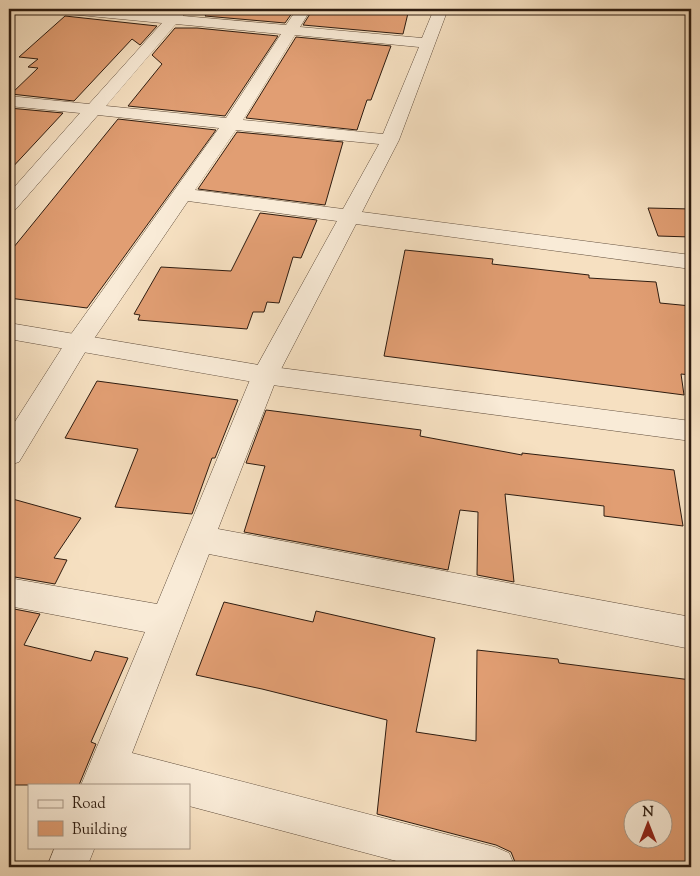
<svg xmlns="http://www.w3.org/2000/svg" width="700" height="876" viewBox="0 0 700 876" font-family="'Sorts Mill Goudy',serif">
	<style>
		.building { fill: #e19e73; stroke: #2e1c10; fill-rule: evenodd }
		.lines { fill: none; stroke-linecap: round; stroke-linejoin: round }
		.minor-casing { stroke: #604d3c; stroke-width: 1 }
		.tertiary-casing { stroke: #604d3c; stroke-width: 1 }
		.minor { fill: #f9ebd7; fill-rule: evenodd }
		.tertiary { fill: #f9ebd7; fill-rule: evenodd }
	</style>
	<rect width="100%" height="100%" fill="#f6e0c1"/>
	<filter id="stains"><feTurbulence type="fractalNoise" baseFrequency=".004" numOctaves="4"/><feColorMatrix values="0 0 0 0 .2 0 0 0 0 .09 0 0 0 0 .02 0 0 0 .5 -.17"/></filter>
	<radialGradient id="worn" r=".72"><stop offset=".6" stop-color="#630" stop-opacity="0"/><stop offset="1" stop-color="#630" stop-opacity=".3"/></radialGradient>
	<g class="building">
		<path d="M 210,9 L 295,9 L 285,23 L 205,16 Z"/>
		<path d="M 313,9 L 409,9 L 403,34 L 303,25 Z"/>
		<path d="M 65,16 L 157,26 L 140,45 L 132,39 L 74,101 L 11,94 L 38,68 L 28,67 L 38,59 L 19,57 Z"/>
		<path d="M 175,28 L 197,28 L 278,36 L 225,116 L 128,106 L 162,64 L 152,55 Z"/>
		<path d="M 296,37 L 391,46 L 371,100 L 367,100 L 357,130 L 246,118 Z"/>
		<path d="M 9,108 L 63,113 L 9,171 Z"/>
		<path d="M 118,119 L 216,130 L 87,308 L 9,298 L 9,253 Z"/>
		<path d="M 237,132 L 343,142 L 325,205 L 198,189 Z"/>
		<path d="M 648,208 L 691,209 L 691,237 L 658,236 Z"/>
		<path d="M 260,213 L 317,220 L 301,258 L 293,257 L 279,303 L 267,302 L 264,312 L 253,312 L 247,329 L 138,320 L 140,315 L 134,314 L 161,267 L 231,271 Z"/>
		<path d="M 405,250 L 493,259 L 492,264 L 589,275 L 589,278 L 656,282 L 660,303 L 691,306 L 691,375 L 681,374 L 684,395 L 384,356 Z"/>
		<path d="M 97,381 L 238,400 L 215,458 L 212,458 L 192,514 L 115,507 L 138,449 L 65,438 Z"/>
		<path d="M 266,410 L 421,430 L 420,436 L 522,455 L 522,453 L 674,470 L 683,526 L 604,516 L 604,506 L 505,494 L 514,582 L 477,575 L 478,512 L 460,510 L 448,570 L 244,532 L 265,466 L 246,463 Z"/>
		<path d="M 9,498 L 81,518 L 54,558 L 67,560 L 55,584 L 9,576 Z"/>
		<path d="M 224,602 L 313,622 L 316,611 L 435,638 L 416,732 L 476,741 L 477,650 L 558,659 L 559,663 L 691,680 L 691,867 L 517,867 L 511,852 L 496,845 L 377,814 L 387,720 L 262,689 L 196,675 ZM 632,808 L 662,808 L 662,838 L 632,838 Z"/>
		<path d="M 9,608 L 40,614 L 24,645 L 91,661 L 95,651 L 128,658 L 91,742 L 96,744 L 79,785 L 9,785 Z"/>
	</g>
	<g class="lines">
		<defs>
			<g id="minor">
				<path d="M 51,9 L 102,9 L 169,15 L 174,9 L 187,9 L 183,16 L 286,25 L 297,9 L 311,9 L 300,27 L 422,38 L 434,9 L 448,9 L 399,140 L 362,212 L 691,255 L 691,269 L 356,224 L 278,375 L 218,529 L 691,617 L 691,649 L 209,554 L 132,753 L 495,847 L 509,853 L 515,867 L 419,867 L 189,806 L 189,785 L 81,785 L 145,632 L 9,606 L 9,578 L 157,604 L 252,375 L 337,221 L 188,201 L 87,349 L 19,462 L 9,465 L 9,431 L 69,337 L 219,128 L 98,115 L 16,209 L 9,211 L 9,193 L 80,113 L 9,106 L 9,96 L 89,104 L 162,23 L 58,13 ZM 176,24 L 281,34 L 226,118 L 106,106 ZM 295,35 L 419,47 L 383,134 L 243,120 ZM 236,130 L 379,144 L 343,209 L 195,190 Z"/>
				<path d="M 55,847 L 95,847 L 87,867 L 47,867 Z"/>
			</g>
			<path id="tertiary" d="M 9,323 L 265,366 L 691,421 L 691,441 L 265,384 L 9,339 Z"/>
		</defs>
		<use href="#minor" class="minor-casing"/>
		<use href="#tertiary" class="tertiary-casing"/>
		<use href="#minor" class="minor"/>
		<use href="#tertiary" class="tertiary"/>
	</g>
	<rect width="700" height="876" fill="none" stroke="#f6e0c1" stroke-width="30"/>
	<rect x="10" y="10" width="680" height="856" fill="none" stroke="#2e1c10" stroke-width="2.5"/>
	<rect x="15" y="15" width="670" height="846" fill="none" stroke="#2e1c10"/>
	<rect x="28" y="784" width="162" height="65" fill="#f9ebd7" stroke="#a89887"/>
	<rect x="38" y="800" width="25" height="8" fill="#f9ebd7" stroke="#a89887"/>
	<text x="72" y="808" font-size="15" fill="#2e1c10">Road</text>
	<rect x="38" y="821" width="25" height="15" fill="#e19e73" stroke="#a89887"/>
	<text x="72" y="834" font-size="15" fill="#2e1c10">Building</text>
	<g transform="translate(648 824)"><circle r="24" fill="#f9ebd7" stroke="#a89887"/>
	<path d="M0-4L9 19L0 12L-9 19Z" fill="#8f2418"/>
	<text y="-8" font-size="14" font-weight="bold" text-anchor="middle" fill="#2e1c10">N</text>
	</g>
	<rect width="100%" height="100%" filter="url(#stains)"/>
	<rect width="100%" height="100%" fill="url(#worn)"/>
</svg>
